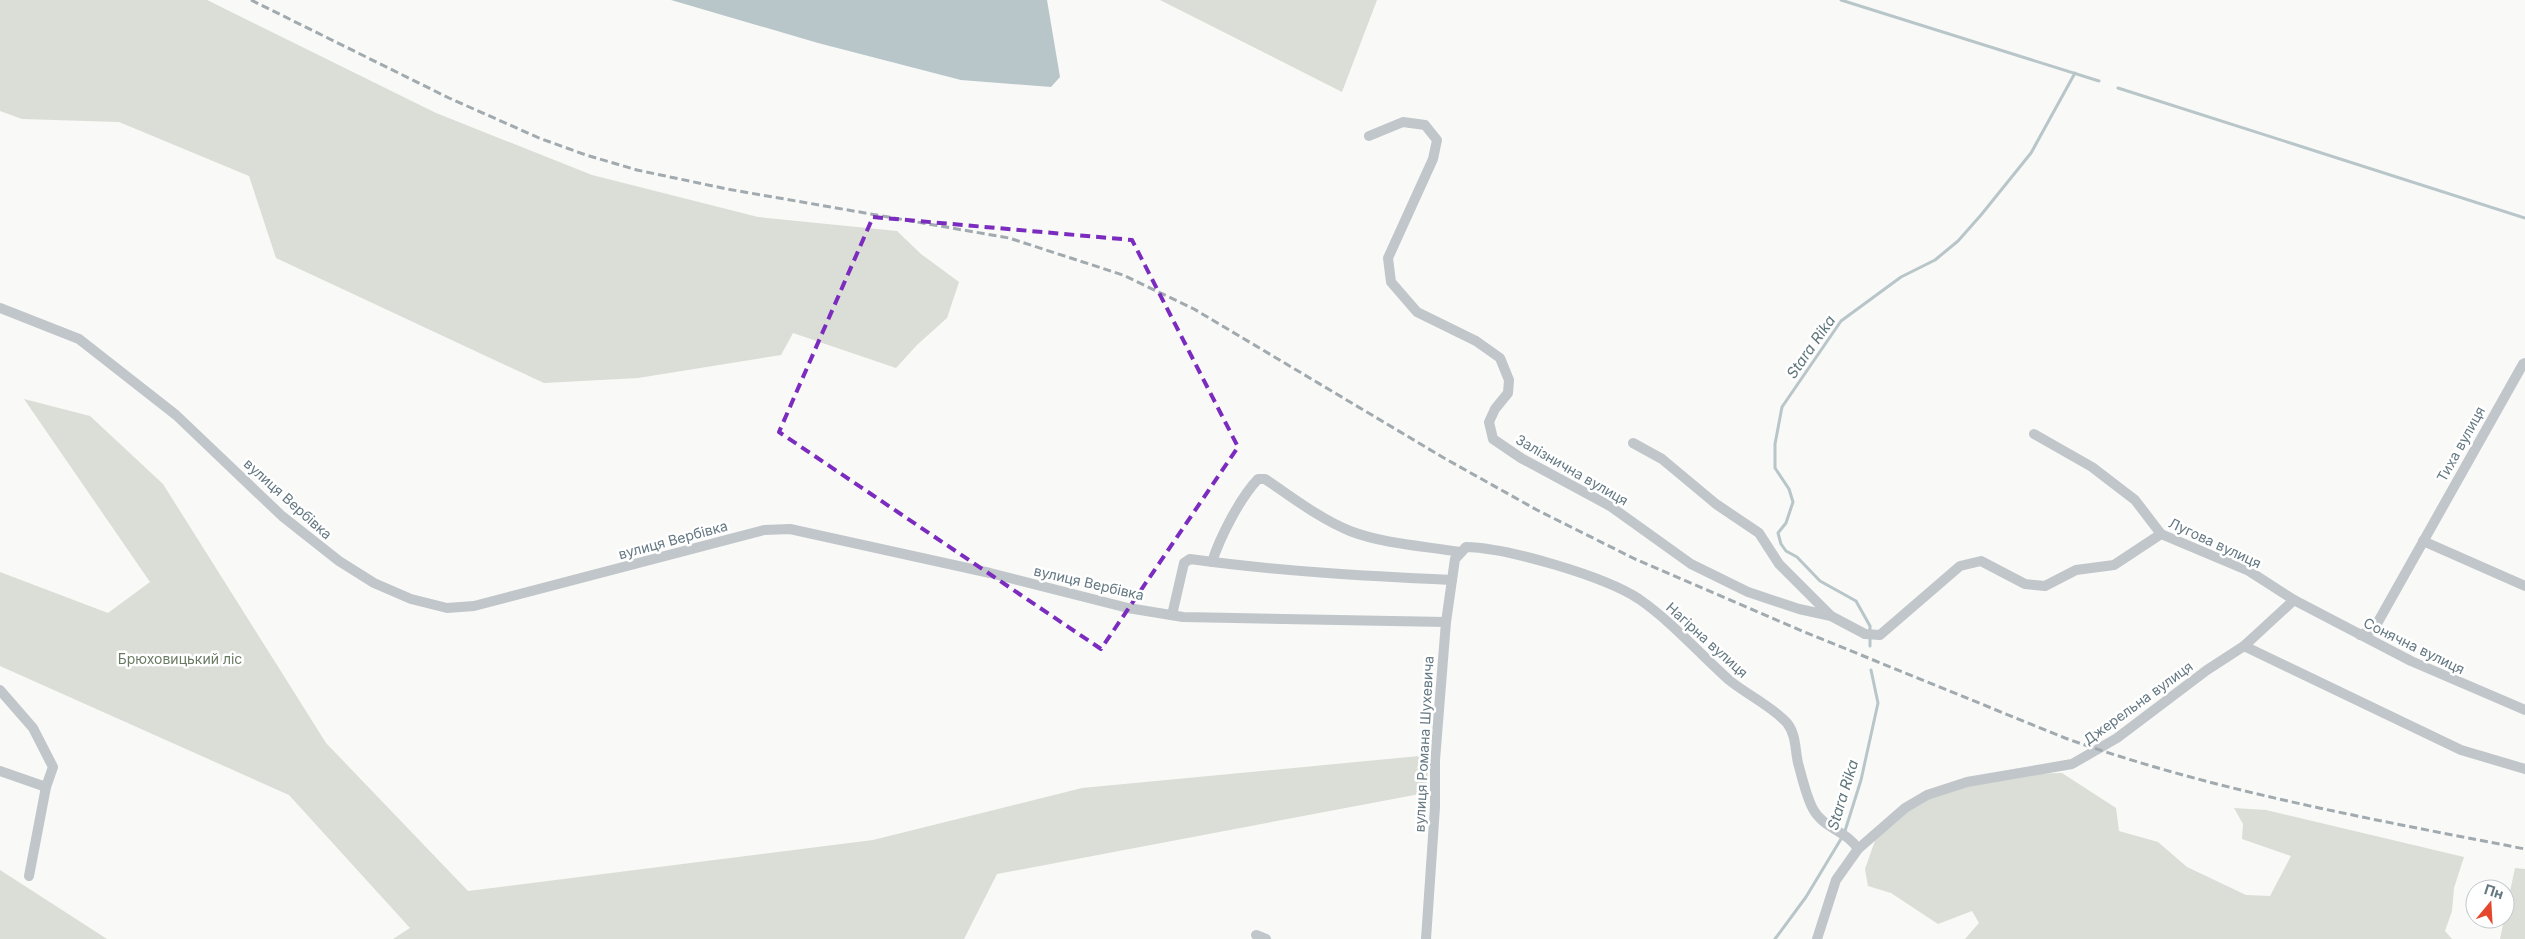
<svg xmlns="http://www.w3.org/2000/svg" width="2525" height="939" viewBox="0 0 2525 939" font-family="Inter,sans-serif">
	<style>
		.green { fill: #daded6 }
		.water { fill: #b8c6c9 }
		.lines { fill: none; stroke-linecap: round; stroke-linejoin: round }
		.stream { stroke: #b8c6c9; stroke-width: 3 }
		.minor { stroke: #c0c6c9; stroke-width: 10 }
		.rail { stroke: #a1aaaf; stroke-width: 3; stroke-dasharray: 8 4; stroke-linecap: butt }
		.marked { fill: none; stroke: #7b2cbf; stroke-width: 4; stroke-dasharray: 10 6; stroke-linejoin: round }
		.labels { text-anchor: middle; stroke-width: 5; stroke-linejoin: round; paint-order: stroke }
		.street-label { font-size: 14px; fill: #647882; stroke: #fff }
		.park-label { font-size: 14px; fill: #697a63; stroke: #fff }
		.water-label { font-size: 15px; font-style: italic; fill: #5f767c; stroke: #fff }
	</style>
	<rect width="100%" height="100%" fill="#f9f9f7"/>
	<g class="green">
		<path d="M 0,0 L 207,0 L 436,113 L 592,175 L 758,217 L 897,231 L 921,254 L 959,282 L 947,318 L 917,345 L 896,368 L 793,333 L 781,355 L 638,378 L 544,383 L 276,258 L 249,176 L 119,122 L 22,119 L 0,111 Z"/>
		<path d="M 1160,0 L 1377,0 L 1342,92 Z"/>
		<path d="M 24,399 L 90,416 L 163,484 L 326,743 L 468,891 L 873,840 L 1082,788 L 1430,755 L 1425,793 L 997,874 L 964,939 L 393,939 L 410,928 L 289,795 L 0,666 L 0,572 L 108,613 L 150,582 Z"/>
		<path d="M 2062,773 L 2116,808 L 2119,831 L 2158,842 L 2187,867 L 2246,895 L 2270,896 L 2291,856 L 2242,839 L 2243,824 L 2234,808 L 2266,810 L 2464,857 L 2454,888 L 2452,911 L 2445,931 L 2452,939 L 1965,939 L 1979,923 L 1972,911 L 1938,924 L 1891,893 L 1868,886 L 1865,869 L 1877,835 L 1925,796 L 2025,774 Z"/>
		<path d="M 2515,868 L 2525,869 L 2525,939 L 2500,939 Z"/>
		<path d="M 0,870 L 107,939 L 0,939 Z"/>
	</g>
	<path class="water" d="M 671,0 L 1047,0 L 1060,77 L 1051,87 L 961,80 L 818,43 Z"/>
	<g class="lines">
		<g class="stream">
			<path d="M 1841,0 L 2099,81"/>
			<path d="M 2118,88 L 2525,218"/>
			<path d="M 1870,646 L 1870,626 L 1856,601 L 1820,581 L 1797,557 L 1786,551 L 1781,544 L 1778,533 L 1786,523 L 1793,502 L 1789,489 L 1775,468 L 1775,444 L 1782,407 L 1841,321 L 1901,277 L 1935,260 L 1958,241 L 1981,215 L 2031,153 L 2075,73"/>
			<path d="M 1775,939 L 1806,897 L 1844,834 L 1861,780 L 1878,703 L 1871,670"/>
		</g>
		<g class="minor">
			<path d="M 1369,136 L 1403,122 L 1425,125 L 1437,140 L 1433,159 L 1388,258 L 1391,282 L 1417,312 L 1476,341 L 1500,358 L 1509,380 L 1508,393 L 1495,409 L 1489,422 L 1493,439 L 1521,458 L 1610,506 L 1691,564 L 1748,592 L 1799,609 L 1831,616 L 1865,634 L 1880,635 L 1960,566 L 1981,561 L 2025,584 L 2045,586 L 2076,570 L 2114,565 L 2161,534"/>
			<path d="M 0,308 L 79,339 L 176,415 L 282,516 L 339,561 L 374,583 L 411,599 L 447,608 L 474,606 L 764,530 L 790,529 L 990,573 L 1128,608 L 1183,617 L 1446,622"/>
			<path d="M 2034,434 L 2092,467 L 2135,500 L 2161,534 L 2249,571 L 2294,600 L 2411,661 L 2525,710"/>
			<path d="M 1633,443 L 1662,459 L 1716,504 L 1759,533 L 1779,564 L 1830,615"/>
			<path d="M 2423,541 L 2525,586"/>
			<path d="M 1212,562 C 1220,537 1240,498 1258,479 L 1265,479 C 1292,497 1320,519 1350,531 C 1384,544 1424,546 1460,552"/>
			<path d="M 1172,615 L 1184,563 L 1190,559 C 1277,571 1364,576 1452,580"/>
			<path d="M 2360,635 L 2374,629 L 2523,364 L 2525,363"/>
			<path d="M 2244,646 L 2461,750 L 2525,769"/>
			<path d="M 0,690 L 33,728 L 53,767 L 46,787 L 29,876"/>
			<path d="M 0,771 L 46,787"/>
			<path d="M 1256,935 L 1266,939"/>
			<path d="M 1426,939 L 1435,807 L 1435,760 L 1446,622 L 1455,559 L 1466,547 C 1508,548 1604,576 1639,599 C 1672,622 1699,653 1729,680 C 1746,694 1773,707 1787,723 C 1796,734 1795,749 1798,763 C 1802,777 1806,796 1813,809 C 1823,828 1847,831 1858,849"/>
			<path d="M 1817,939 L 1836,880 L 1858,849 L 1905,808 L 1927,795 L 1967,782 L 2072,764 L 2117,738 L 2207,670 L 2244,646 L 2294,600"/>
		</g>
		<path class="rail" d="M 251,0 L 449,98 L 539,138 L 586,155 L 637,170 L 727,189 L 1009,238 L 1123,275 L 1194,309 L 1444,458 L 1537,510 L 1635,559 L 1802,631 L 2065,738 C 2213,791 2371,819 2525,849"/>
	</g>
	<path class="marked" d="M 873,217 L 1132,240 L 1238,447 L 1101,649 L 779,432 Z"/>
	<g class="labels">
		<g class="street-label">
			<text transform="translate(2461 444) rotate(-61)" y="5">Тиха вулиця</text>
			<text transform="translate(1572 470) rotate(30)" y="5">Залізнична вулиця</text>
			<text transform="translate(288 499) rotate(42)" y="5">вулиця Вербівка</text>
			<text transform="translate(673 540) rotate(-15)" y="5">вулиця Вербівка</text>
			<text transform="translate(2215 543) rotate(25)" y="5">Лугова вулиця</text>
			<text transform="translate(1089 583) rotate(13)" y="5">вулиця Вербівка</text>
			<text transform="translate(1707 640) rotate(42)" y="5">Нагірна вулиця</text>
			<text transform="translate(2414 646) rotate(26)" y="5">Сонячна вулиця</text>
			<text transform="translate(2138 703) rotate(-36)" y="5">Джерельна вулиця</text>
			<text transform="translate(1424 744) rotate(-87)" y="5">вулиця Романа Шухевича</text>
		</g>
		<g class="park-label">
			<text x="180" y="664">Брюховицький ліс</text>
		</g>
		<g class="water-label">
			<text transform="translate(1811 347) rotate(-55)" y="5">Stara Rika</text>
			<text transform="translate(1843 795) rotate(-73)" y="5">Stara Rika</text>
		</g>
	</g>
	<g transform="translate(2490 904) rotate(18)"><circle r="24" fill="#ffffff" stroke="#c1c9cd"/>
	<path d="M0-4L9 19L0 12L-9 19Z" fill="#e4482c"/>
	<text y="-8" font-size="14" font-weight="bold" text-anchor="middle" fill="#647882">Пн</text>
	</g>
</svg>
